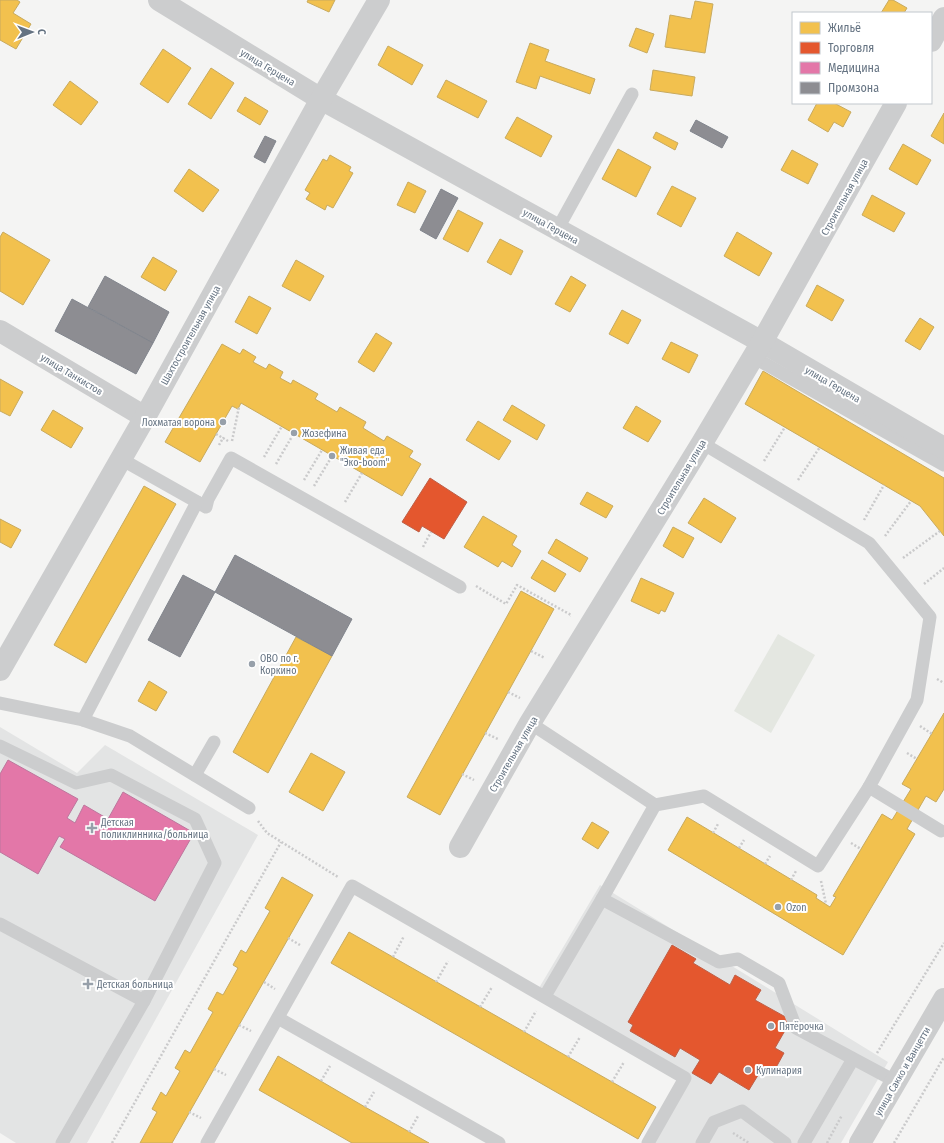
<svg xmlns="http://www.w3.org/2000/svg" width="944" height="1143" viewBox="0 0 944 1143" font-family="'Fira Sans Condensed',sans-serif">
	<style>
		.built { fill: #e3e4e4 }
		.green { fill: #e4e7e1 }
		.homes { fill: #f2c14e; stroke: #c8aa5e }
		.shops { fill: #e4572e; stroke: #be5f47 }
		.health { fill: #e377a8; stroke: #bd769d }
		.industry { fill: #8d8d92; stroke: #81858d }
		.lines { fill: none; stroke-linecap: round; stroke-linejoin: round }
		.path { stroke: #cacacb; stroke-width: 2.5; stroke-dasharray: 2 2; stroke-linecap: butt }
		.service { stroke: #cccdce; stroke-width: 13 }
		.minor { stroke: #cccdce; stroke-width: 22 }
		.tertiary { stroke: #cccdce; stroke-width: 22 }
		.poi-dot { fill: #97a0aa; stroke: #fff; stroke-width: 1.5 }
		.labels { text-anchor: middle; stroke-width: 4; stroke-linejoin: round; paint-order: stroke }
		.street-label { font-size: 10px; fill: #657382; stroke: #fff }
		.poi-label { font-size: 10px; fill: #657382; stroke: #fff; text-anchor: start }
	</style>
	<rect width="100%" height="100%" fill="#f4f4f3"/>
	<g class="built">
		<path d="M 0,727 L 77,773 L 105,745 L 258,835 L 87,1143 L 16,1143 L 0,1133 Z"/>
		<path d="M 600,885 L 888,1062 L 841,1143 L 654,1143 L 691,1078 L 539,988 Z"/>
	</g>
	<path class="green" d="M 778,634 L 815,655 L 771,733 L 734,711 Z"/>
	<g class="homes">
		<path d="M 0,0 L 17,0 L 20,2 L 13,13 L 31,24 L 16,49 L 0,40 Z"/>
		<path d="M 308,0 L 335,0 L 329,12 L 307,2 Z"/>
		<path d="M 889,0 L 893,0 L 907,8 L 904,13 L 881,13 Z"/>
		<path d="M 695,1 L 713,4 L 705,53 L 665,47 L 670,15 L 691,19 Z"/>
		<path d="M 636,28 L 654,34 L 647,53 L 629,46 Z"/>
		<path d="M 530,43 L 549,50 L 545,61 L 595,79 L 590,94 L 540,76 L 536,89 L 516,82 Z"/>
		<path d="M 388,46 L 423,65 L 412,85 L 378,65 Z"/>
		<path d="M 163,49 L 191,68 L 168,103 L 140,84 Z"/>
		<path d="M 211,68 L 234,83 L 211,119 L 188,104 Z"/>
		<path d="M 653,70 L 695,77 L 692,96 L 650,90 Z"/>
		<path d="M 446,80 L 487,101 L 478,118 L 437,97 Z"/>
		<path d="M 70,81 L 98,102 L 81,125 L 53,105 Z"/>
		<path d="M 245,97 L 268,111 L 260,125 L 237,111 Z"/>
		<path d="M 817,103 L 834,103 L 851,112 L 843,127 L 834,122 L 828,132 L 808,120 Z"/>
		<path d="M 944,113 L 944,144 L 931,136 Z"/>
		<path d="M 517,117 L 552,136 L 541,157 L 505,138 Z"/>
		<path d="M 656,132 L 678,143 L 675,150 L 653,138 Z"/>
		<path d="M 903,144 L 931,160 L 917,185 L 889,169 Z"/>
		<path d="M 618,149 L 651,167 L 636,197 L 602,179 Z"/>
		<path d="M 792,150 L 818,164 L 808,184 L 781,170 Z"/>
		<path d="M 330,155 L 351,167 L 349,171 L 353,173 L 333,208 L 327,205 L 325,210 L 306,199 L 310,193 L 305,190 L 323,159 L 327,161 Z"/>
		<path d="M 189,169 L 219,190 L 203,212 L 174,191 Z"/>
		<path d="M 408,182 L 426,191 L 415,213 L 397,205 Z"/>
		<path d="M 672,186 L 696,198 L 681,227 L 657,214 Z"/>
		<path d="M 872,195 L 905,213 L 894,232 L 862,215 Z"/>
		<path d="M 458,210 L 483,223 L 468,252 L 443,239 Z"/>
		<path d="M 3,232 L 50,260 L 23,305 L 0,291 L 0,237 Z"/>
		<path d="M 737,232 L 772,253 L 759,276 L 724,256 Z"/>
		<path d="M 500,239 L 523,251 L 511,275 L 487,262 Z"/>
		<path d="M 153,257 L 177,271 L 165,291 L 141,277 Z"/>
		<path d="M 296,260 L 324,276 L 310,301 L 282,286 Z"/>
		<path d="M 571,276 L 586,285 L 570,312 L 555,304 Z"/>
		<path d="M 817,285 L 844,300 L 832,321 L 806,306 Z"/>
		<path d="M 249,296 L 271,308 L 257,334 L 235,322 Z"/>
		<path d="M 622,310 L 641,320 L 628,344 L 609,334 Z"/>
		<path d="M 920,318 L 934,327 L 920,350 L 905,341 Z"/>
		<path d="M 376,333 L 392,343 L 374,372 L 358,362 Z"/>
		<path d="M 671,342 L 698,355 L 689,373 L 662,359 Z"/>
		<path d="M 222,344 L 240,354 L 243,349 L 256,357 L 253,362 L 266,369 L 269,364 L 283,372 L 280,378 L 291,384 L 293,380 L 318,394 L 315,399 L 337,412 L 340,407 L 366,422 L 363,428 L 384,441 L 387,436 L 413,451 L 409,457 L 421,464 L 402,496 L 241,403 L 238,409 L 232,406 L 200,462 L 165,442 Z"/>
		<path d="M 763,371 L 944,478 L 944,536 L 920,506 L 745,404 Z"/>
		<path d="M 0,379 L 23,392 L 10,416 L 0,411 Z"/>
		<path d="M 512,405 L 545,425 L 537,440 L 503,420 Z"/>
		<path d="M 636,406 L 661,421 L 648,442 L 623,428 Z"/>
		<path d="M 53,410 L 83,428 L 71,448 L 41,430 Z"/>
		<path d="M 478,421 L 511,441 L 499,460 L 466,440 Z"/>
		<path d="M 144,486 L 176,504 L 86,663 L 54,645 Z"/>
		<path d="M 587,492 L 613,506 L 606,518 L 580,504 Z"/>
		<path d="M 704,498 L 736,518 L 721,543 L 688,523 Z"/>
		<path d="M 483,516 L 517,536 L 512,545 L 521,551 L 512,567 L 502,561 L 498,567 L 464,547 Z"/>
		<path d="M 0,519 L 21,530 L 11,548 L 0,542 Z"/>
		<path d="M 673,527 L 694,538 L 683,558 L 663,546 Z"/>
		<path d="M 556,539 L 588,558 L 580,572 L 548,553 Z"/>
		<path d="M 542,560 L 566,574 L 555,592 L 531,578 Z"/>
		<path d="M 641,578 L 674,593 L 665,612 L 661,610 L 659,614 L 631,601 Z"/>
		<path d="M 521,591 L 554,609 L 440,815 L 407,797 Z"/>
		<path d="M 296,637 L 332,656 L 268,773 L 233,752 Z"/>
		<path d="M 149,681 L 167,692 L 156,711 L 138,701 Z"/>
		<path d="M 944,713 L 944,789 L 936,802 L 926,796 L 907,829 L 915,834 L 843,955 L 668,850 L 687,817 L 817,895 L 816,898 L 830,907 L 836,897 L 833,896 L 882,814 L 892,820 L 911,789 L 902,784 Z"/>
		<path d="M 311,753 L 345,772 L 323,811 L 289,792 Z"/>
		<path d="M 592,822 L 609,832 L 598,849 L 582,839 Z"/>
		<path d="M 282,877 L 313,895 L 172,1143 L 140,1143 L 157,1112 L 152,1109 L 161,1092 L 166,1096 L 180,1071 L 175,1068 L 185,1050 L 190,1053 L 213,1012 L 208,1009 L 217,992 L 223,995 L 238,968 L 233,965 L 241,950 L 246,953 L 270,911 L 265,908 Z"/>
		<path d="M 349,932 L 656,1107 L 638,1139 L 331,963 Z"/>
		<path d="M 278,1056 L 365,1107 L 429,1143 L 352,1143 L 259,1090 Z"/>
	</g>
	<g class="shops">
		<path d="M 430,478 L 467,502 L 444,539 L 422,526 L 419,532 L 402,522 Z"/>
		<path d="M 672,945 L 696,959 L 693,963 L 730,985 L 735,975 L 761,990 L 755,1000 L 791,1020 L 775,1048 L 784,1053 L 773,1073 L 763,1067 L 749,1090 L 719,1072 L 711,1084 L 692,1073 L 700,1060 L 680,1048 L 675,1057 L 630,1031 L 633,1025 L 628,1022 Z"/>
	</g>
	<path class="health" d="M 8,760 L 78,799 L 67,818 L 75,823 L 84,805 L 108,819 L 123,792 L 194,833 L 155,901 L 60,847 L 65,839 L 59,836 L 38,874 L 0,852 L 0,774 Z"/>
	<g class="industry">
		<path d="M 696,120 L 728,137 L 722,148 L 690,131 Z"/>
		<path d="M 265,136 L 276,141 L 265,163 L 254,157 Z"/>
		<path d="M 441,189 L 458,198 L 436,239 L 420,230 Z"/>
		<path d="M 105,276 L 169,312 L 153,343 L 88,307 Z"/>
		<path d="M 72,299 L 153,343 L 136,374 L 55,331 Z"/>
		<path d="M 235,555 L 352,619 L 332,656 L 215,592 Z"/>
		<path d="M 183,575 L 215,592 L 180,657 L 148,640 Z"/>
	</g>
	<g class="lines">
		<g class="path">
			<path d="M 216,434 L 223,438"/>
			<path d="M 232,441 L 239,407"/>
			<path d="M 219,445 L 223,438 L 228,441"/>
			<path d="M 264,457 L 282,426"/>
			<path d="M 764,461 L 785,427"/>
			<path d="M 276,464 L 294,433"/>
			<path d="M 304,480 L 322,450"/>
			<path d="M 798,480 L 820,447"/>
			<path d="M 314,486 L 332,456"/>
			<path d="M 345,502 L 362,473"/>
			<path d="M 864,520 L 884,485"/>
			<path d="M 885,536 L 911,501"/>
			<path d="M 423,547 L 431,532"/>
			<path d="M 903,558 L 940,531"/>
			<path d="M 924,584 L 944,568"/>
			<path d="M 476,586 L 506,604 L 517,585 L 571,615 L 570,616"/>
			<path d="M 531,651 L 545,658"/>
			<path d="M 937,679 L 944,683"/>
			<path d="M 508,692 L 520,698"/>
			<path d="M 920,726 L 932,734"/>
			<path d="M 485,733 L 498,739"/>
			<path d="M 907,753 L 917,759"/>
			<path d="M 462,774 L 474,780"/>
			<path d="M 258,821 L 267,833 L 338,877"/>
			<path d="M 713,833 L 718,824"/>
			<path d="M 851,843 L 861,849"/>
			<path d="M 739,848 L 744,840"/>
			<path d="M 765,864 L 770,856"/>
			<path d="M 791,880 L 796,871"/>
			<path d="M 821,881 L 826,904"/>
			<path d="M 288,938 L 300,945"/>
			<path d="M 393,957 L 404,936"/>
			<path d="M 264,982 L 275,989"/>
			<path d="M 436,982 L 448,961"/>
			<path d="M 480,1007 L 492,987"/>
			<path d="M 239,1025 L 251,1031"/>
			<path d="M 524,1032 L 536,1011"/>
			<path d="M 877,1053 L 944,943"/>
			<path d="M 568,1057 L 580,1037"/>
			<path d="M 214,1069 L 226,1075"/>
			<path d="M 321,1081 L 330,1066"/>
			<path d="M 612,1082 L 624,1062"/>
			<path d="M 365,1107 L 374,1092"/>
			<path d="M 189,1112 L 201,1118"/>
			<path d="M 409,1132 L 418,1116"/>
			<path d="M 733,1133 L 749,1143"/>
			<path d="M 112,1143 L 281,842"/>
			<path d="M 827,1143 L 842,1115"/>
			<path d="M 894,1143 L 944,1057"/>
		</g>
		<g class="service">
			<path d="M 557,230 L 632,94"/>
			<path d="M 753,357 L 944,465"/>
			<path d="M 702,443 L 869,543 L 930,617 L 917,700 L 869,787 L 941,831"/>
			<path d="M 121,459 L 206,507 L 208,499 L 231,458 L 460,587"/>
			<path d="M 0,703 L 83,720 L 197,502"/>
			<path d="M 83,720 L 130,736 L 249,808"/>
			<path d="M 530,723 L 655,805"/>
			<path d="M 0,746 L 76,783 L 111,775 L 195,819 L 215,863 L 144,1001 L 0,924"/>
			<path d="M 195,775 L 214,742"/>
			<path d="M 602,899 L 719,962 L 738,959 L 779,983 L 796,1028 L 895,1081"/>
			<path d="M 545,996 L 602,899 L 655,805 L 704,796 L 818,866 L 869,787"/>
			<path d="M 278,1018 L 499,1143"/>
			<path d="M 62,1143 L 144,1001"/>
			<path d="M 207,1143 L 352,886 L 685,1078 L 648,1143"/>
			<path d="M 702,1143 L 714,1122 L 742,1111 L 785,1143"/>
			<path d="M 804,1143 L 853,1059"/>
		</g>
		<g class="minor">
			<path d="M 159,0 L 321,99 L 762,342 L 944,448"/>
			<path d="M 931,41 L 944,18"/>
			<path d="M 0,331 L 145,417"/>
			<path d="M 0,670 L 145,417 L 321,99 L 379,0"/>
			<path d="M 460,847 L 530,723 L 702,443 L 762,342 L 896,103"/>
		</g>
		<path class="tertiary" d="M 860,1143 L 944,999"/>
	</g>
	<g class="poi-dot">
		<circle cx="223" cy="422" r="4"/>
		<circle cx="294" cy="433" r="4"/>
		<circle cx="332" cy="456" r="4"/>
		<circle cx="252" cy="664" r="4"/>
		<path d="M90 822h4v4h4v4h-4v4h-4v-4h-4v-4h4z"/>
		<circle cx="778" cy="907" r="4"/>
		<path d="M86 978h4v4h4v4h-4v4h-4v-4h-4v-4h4z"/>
		<circle cx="771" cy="1026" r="4"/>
		<circle cx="748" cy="1070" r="4"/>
	</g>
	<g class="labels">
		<g class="street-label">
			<text transform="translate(268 67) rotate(31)" y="4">улица Герцена</text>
			<text transform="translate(844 197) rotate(-61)" y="4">Строительная улица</text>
			<text transform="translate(551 226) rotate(29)" y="4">улица Герцена</text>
			<text transform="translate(190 335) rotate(-61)" y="4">Шахтостроительная улица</text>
			<text transform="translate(72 374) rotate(31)" y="4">улица Танкистов</text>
			<text transform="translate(833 384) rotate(30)" y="4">улица Герцена</text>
			<text transform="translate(681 477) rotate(-59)" y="4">Строительная улица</text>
			<text transform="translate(513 754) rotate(-60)" y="4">Строительная улица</text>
			<text transform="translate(902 1071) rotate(-60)" y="4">улица Сакко и Ванцетти</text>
		</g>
		<g class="poi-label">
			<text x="215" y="426" text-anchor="end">Лохматая ворона</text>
			<text x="302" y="437">Жозефина</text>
			<text x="340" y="454">Живая еда<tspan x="340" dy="12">"Эко-boom"</tspan></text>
			<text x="260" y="662">ОВО по г.<tspan x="260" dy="12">Коркино</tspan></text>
			<text x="101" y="826">Детская<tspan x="101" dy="12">поликлинника/больница</tspan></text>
			<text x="786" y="911">Ozon</text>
			<text x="97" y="988">Детская больница</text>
			<text x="779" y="1030">Пятёрочка</text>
			<text x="756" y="1074">Кулинария</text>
		</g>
	</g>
	<rect x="792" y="12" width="140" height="92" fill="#ffffff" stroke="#c1c7cd"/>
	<rect x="800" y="22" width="20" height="12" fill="#f2c14e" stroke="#c1c7cd"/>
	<text x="828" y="32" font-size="12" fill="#657382">Жильё</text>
	<rect x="800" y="42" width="20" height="12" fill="#e4572e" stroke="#c1c7cd"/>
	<text x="828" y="52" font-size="12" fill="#657382">Торговля</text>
	<rect x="800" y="62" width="20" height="12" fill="#e377a8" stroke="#c1c7cd"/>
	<text x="828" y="72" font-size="12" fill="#657382">Медицина</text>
	<rect x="800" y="82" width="20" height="12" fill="#8d8d92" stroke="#c1c7cd"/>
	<text x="828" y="92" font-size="12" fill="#657382">Промзона</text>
	<g transform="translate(32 32) rotate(89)" stroke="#ffffff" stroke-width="3" paint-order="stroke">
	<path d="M0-3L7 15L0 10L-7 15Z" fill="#657382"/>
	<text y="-6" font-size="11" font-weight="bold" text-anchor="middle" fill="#657382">С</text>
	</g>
</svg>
